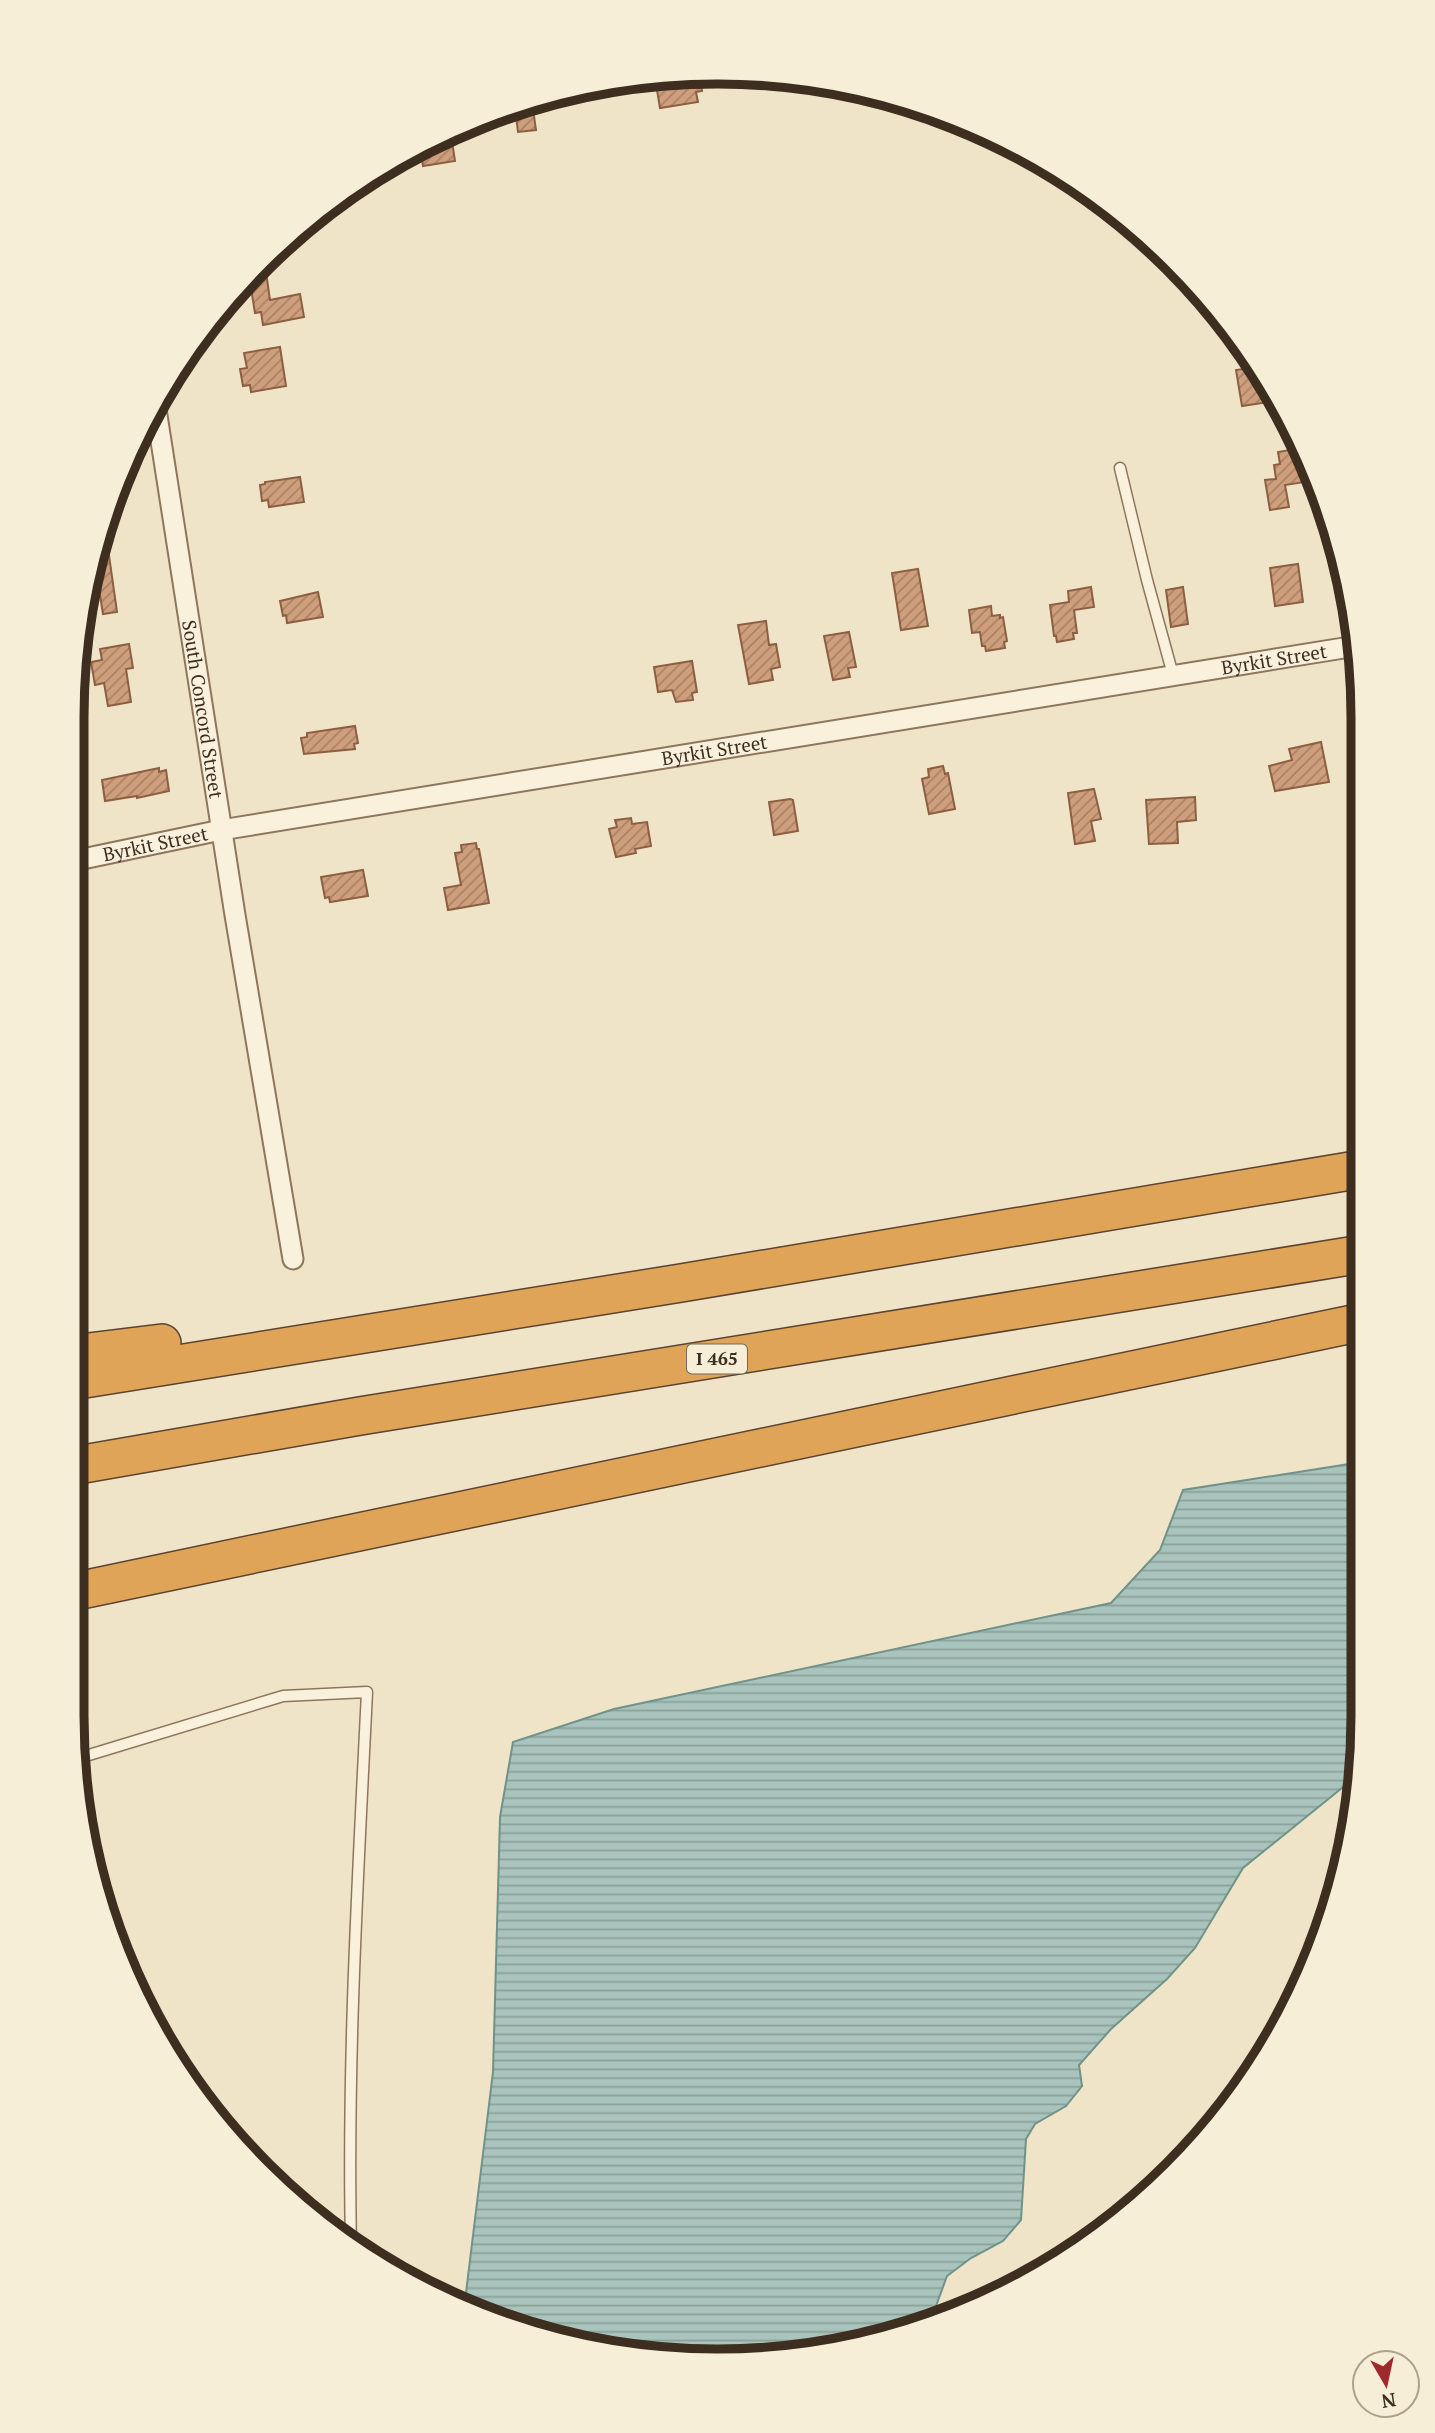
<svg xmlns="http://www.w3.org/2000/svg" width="1435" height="2433" viewBox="0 0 1435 2433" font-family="'PT Serif',serif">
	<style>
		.water { fill: url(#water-rules); stroke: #6f938a; stroke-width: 2 }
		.building { fill: url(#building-hatch); stroke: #8d5f41; stroke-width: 2 }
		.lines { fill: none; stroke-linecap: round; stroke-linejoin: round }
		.service-casing { stroke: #8d765c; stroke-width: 13 }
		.minor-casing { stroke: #8d765c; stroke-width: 23 }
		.motorway-casing { stroke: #5b4430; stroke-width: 40 }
		.service { stroke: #faf1dc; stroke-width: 10 }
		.minor { stroke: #faf1dc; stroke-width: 19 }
		.motorway { stroke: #e0a458; stroke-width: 37 }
		.labels { text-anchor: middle; stroke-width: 5; stroke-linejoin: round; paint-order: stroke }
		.shield { fill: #f7eed8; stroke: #756857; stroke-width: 2 }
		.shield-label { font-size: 18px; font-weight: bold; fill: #3d2e20 }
		.street-label { font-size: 19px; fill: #3d2e20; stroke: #f7eed8 }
		.rim { fill: none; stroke: #3d2e20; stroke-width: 9 }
	</style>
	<defs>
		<pattern id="water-rules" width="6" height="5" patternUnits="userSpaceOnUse" patternTransform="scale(1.75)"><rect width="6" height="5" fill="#a9c4bc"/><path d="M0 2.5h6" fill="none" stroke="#8ba098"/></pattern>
		<pattern id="building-hatch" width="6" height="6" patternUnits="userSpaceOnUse" patternTransform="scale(1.75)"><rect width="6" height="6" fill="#cf9f7d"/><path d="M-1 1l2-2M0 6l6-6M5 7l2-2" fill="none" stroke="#a98266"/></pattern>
	</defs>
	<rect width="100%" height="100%" fill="#f0e4c8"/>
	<path class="water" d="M 1362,1462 L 1362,1758 L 1358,1775 L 1243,1868 L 1195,1948 L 1167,1979 L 1111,2029 L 1079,2065 L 1082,2086 L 1066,2106 L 1035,2124 L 1026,2139 L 1021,2220 L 1003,2241 L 971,2258 L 947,2276 L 929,2325 L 718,2361 L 550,2339 L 465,2301 L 493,2072 L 500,1817 L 513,1742 L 614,1709 L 1111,1603 L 1160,1550 L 1183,1490 Z"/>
	<g class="building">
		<path d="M 699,74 L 702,91 L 696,92 L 698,102 L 660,108 L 655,78 Z"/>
		<path d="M 532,102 L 536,130 L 518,132 L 515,108 Z"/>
		<path d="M 442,136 L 443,142 L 452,141 L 455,161 L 423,166 L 420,148 Z"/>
		<path d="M 264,258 L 270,300 L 300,294 L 304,317 L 263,325 L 261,312 L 255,313 L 249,276 Z"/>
		<path d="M 280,347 L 286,386 L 251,392 L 250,385 L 243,386 L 240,369 L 247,368 L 244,353 Z"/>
		<path d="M 1256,367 L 1265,380 L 1269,402 L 1242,406 L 1236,370 Z"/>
		<path d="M 1301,448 L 1310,467 L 1311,481 L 1285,485 L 1289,507 L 1270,510 L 1265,480 L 1276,479 L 1274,465 L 1280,464 L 1278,452 Z"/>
		<path d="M 300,477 L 304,502 L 269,507 L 268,500 L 262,501 L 260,485 L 265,484 L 265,482 Z"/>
		<path d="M 103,527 L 105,527 L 117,612 L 103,614 L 95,563 Z"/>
		<path d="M 1298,564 L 1303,602 L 1275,606 L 1270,568 Z"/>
		<path d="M 918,569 L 928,626 L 901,630 L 892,573 Z"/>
		<path d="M 1091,587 L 1094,607 L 1074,610 L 1077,633 L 1073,633 L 1074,639 L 1057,642 L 1056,636 L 1054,636 L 1050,605 L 1069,602 L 1068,591 Z"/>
		<path d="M 1183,587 L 1188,624 L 1171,627 L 1166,590 Z"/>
		<path d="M 318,592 L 323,617 L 287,623 L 286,615 L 283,616 L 280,601 Z"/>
		<path d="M 991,606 L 992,616 L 1000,615 L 1000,618 L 1003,617 L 1007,641 L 1004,642 L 1005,648 L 986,651 L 985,646 L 982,646 L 980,632 L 972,633 L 969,610 Z"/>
		<path d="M 766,621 L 769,645 L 776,644 L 780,667 L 771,669 L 773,680 L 749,684 L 738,625 Z"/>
		<path d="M 849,632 L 856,667 L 848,668 L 850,677 L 833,680 L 824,636 Z"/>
		<path d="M 129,644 L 133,668 L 126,669 L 131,702 L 108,706 L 104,683 L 95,685 L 91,662 L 102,660 L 100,649 Z"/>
		<path d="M 692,661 L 697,692 L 692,693 L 693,700 L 676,702 L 672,690 L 658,692 L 654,667 Z"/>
		<path d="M 355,726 L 358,743 L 354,744 L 355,749 L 304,754 L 301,738 L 307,737 L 307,733 Z"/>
		<path d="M 1321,742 L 1329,782 L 1275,791 L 1269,766 L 1292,760 L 1289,749 Z"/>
		<path d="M 943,766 L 945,774 L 948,773 L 955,809 L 929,814 L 922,779 L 929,777 L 928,769 Z"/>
		<path d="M 159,768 L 159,772 L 166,770 L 169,791 L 137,798 L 137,796 L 105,801 L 102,780 Z"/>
		<path d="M 1094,789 L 1101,819 L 1091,821 L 1095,841 L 1075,844 L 1068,793 Z"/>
		<path d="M 1195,797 L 1196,820 L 1177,822 L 1178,843 L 1149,844 L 1146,800 Z"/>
		<path d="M 790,799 L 793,800 L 798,831 L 774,835 L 769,802 Z"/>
		<path d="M 631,818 L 632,824 L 647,822 L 651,846 L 635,849 L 636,853 L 616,857 L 609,829 L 617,827 L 615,820 Z"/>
		<path d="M 476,843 L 477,849 L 479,849 L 489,903 L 448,910 L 444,888 L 461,885 L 455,853 L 462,852 L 461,845 Z"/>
		<path d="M 363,870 L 368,896 L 330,902 L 329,897 L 325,898 L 321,877 Z"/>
	</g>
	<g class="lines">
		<defs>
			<g id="service">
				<path d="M 1043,163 L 1048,167 L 1051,167"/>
				<path d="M 1120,468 L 1147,580 L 1173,675"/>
				<path d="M 79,1758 L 283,1696 L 367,1692 C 358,1876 347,2061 351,2245"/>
			</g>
			<g id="minor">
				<path id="s1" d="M 156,409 L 235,915 L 293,1259"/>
				<path id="s2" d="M 73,861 L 221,830 L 1356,646"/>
			</g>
			<g id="motorway">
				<path d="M 72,1354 L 162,1343"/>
				<path d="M 72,1381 L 681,1283 L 1362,1169"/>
				<path d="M 72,1466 L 360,1416 L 1362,1254"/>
				<path d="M 72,1592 L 1362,1322"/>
			</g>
		</defs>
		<use href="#service" class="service-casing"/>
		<use href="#minor" class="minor-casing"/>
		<use href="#motorway" class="motorway-casing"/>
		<use href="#service" class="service"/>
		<use href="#minor" class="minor"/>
		<use href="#motorway" class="motorway"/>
	</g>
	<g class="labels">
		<rect class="shield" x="687" y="1344.5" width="60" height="29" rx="5"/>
		<g class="shield-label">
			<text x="717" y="1365">I 465</text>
		</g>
		<g class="street-label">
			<text dy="7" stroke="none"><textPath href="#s2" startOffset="1218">Byrkit Street</textPath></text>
			<text dy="7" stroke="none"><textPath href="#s1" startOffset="304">South Concord Street</textPath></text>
			<text dy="7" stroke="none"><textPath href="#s2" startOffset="651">Byrkit Street</textPath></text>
			<text dy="7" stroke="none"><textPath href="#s2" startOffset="84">Byrkit Street</textPath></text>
		</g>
	</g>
	<path d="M0 0H1435V2433H0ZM717 84H718A633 633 0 0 1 1351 717V1716A633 633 0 0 1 718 2349H717A633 633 0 0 1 84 1716V717A633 633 0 0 1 717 84Z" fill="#f7eed8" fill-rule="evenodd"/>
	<path class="rim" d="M717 84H718A633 633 0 0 1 1351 717V1716A633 633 0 0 1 718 2349H717A633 633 0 0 1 84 1716V717A633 633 0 0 1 717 84Z"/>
	<g transform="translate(1386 2384) rotate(171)"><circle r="33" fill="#f7eed8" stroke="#ada18e" stroke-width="2"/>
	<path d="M0-5L12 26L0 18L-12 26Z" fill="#9e2a2b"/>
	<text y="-10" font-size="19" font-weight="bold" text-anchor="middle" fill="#3d2e20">N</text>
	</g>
</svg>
